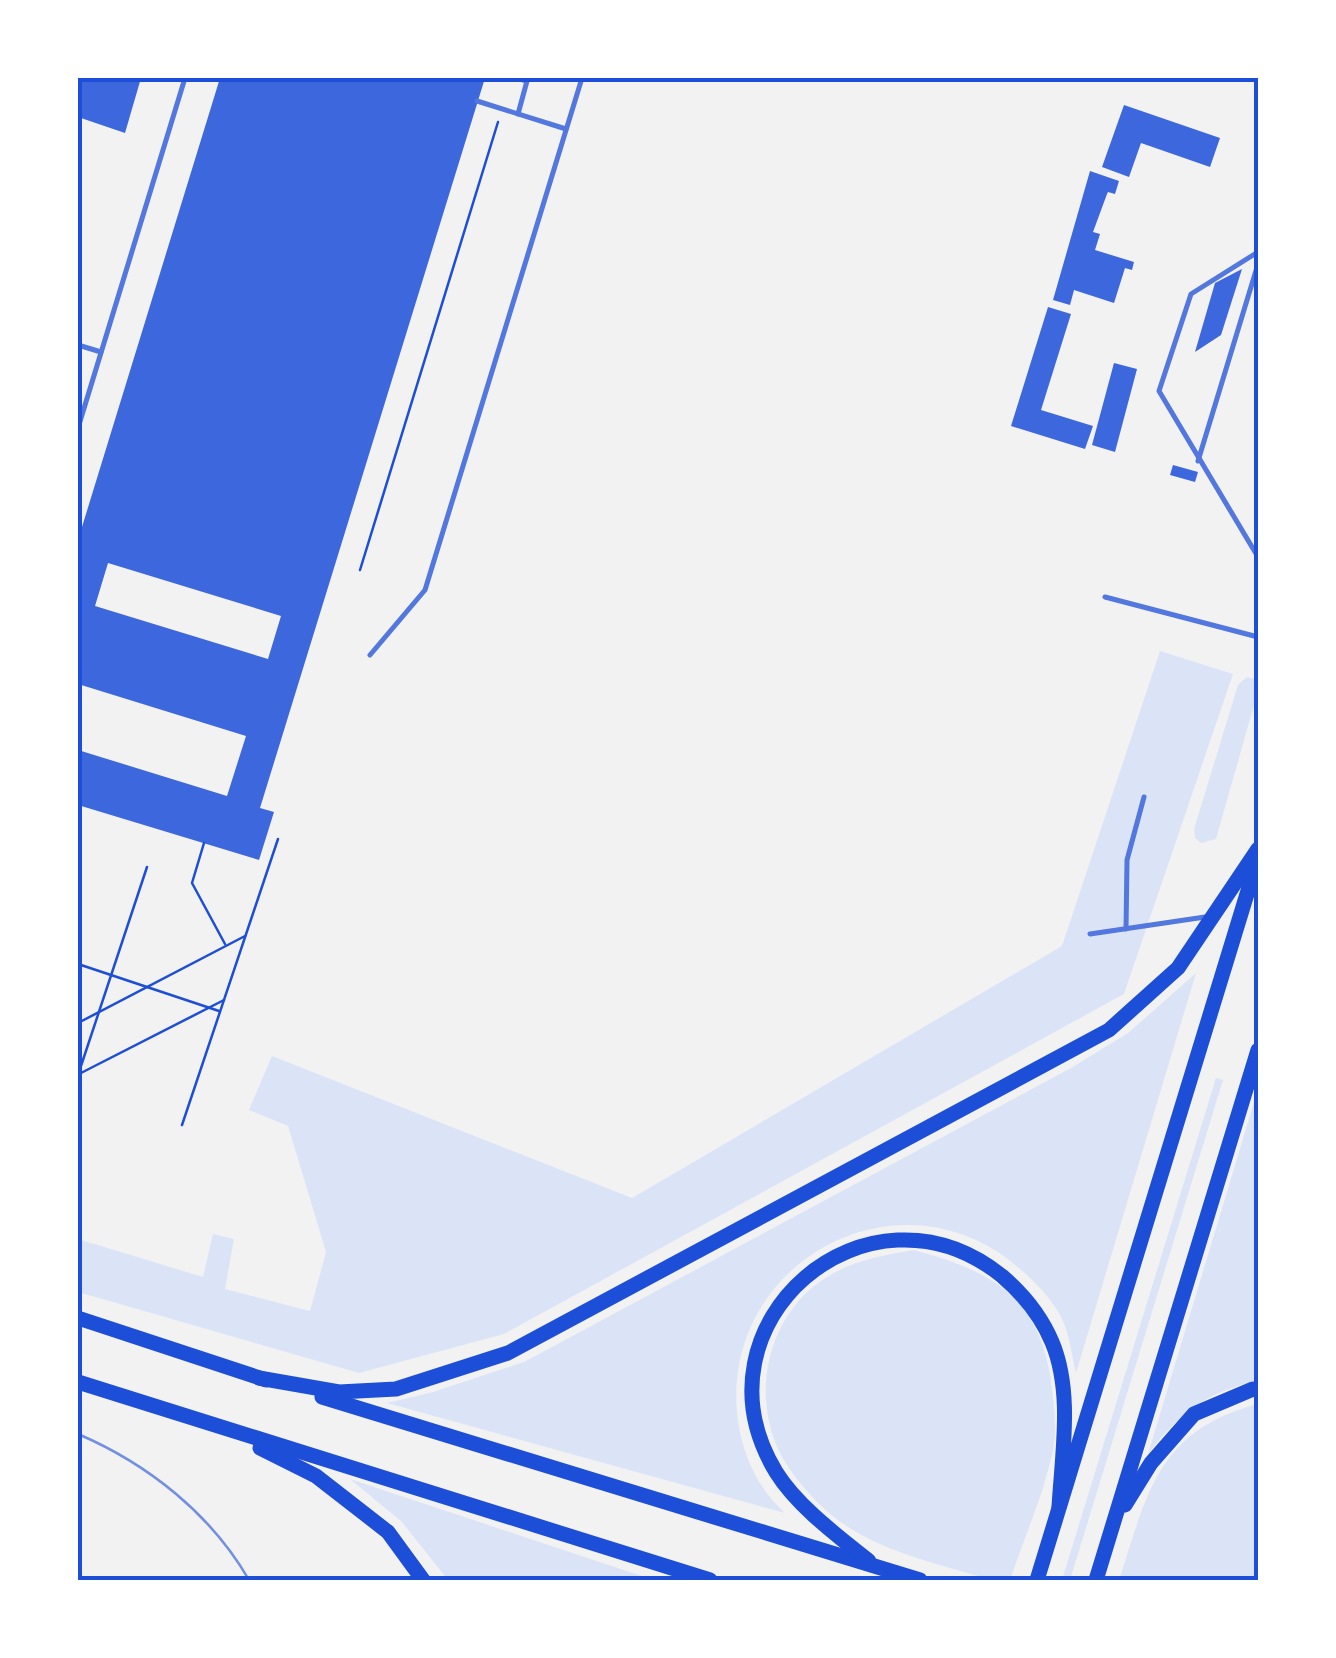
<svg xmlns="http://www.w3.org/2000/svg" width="1336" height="1658" viewBox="0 0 1336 1658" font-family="'Playfair Display',serif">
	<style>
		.green { fill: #dbe4f7 }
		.building { fill: #3d67dc; fill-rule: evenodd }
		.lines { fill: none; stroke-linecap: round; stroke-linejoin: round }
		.path { stroke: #1d4ed8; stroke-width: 2.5 }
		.service { stroke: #5277de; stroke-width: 5 }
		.primary { stroke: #1d4ed8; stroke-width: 15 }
		.tram { stroke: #7290e2; stroke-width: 2.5 }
		.neatline { fill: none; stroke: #1d4ed8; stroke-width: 4 }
	</style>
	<rect width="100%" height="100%" fill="#f2f2f2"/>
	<g class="green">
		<path d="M 1160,651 L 1233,674 L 1124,994 L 504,1334 L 359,1373 L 78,1292 L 78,1239 L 203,1277 L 213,1234 L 234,1239 L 225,1289 L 310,1311 L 326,1252 L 288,1126 L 249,1110 L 272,1056 L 632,1198 L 1062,946 Z"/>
		<path d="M 1247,677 L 1258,680 L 1258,691 L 1216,839 L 1201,843 L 1195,838 L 1194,829 L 1238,685 Z"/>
		<path d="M 1196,973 L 1076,1373 C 1072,1357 1070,1337 1063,1321 C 1054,1301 1036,1283 1020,1269 C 901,1163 717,1262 738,1421 C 743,1456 758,1489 785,1513 L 387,1403 L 433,1392 L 524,1362 L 1071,1068 L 1128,1033 Z"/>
		<path d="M 1216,1078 L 1223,1080 L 1070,1580 L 1062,1580 Z"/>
		<path d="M 1258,1089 L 1258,1381 C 1208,1391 1179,1413 1148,1454 Z"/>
		<path d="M 914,1250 C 996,1272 1042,1300 1052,1389 C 1054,1407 1057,1432 1053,1450 C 1044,1494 1024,1538 1010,1580 L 990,1580 C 938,1563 878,1552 834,1517 C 811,1498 784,1468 774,1439 C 753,1380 773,1310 827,1277 C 854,1260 884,1255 914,1250 Z"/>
		<path d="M 1254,1405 L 1258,1405 L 1258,1580 L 1119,1580 C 1147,1495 1157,1432 1254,1405 Z"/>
		<path d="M 350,1479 L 654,1580 L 448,1580 L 402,1522 Z"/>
	</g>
	<g class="building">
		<path d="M 78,78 L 141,78 L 125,133 L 78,117 Z"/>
		<path d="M 220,78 L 485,78 L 260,808 L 274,812 L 259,860 L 78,805 L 78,750 L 227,796 L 246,736 L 78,684 L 78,540 ZM 108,563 L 281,616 L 268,659 L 95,606 Z"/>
		<path d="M 1124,105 L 1220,138 L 1210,167 L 1141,143 L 1129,177 L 1102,167 Z"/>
		<path d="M 1090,171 L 1119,181 L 1115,194 L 1108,192 L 1107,194 L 1093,232 L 1100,234 L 1095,250 L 1134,262 L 1132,270 L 1125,268 L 1114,303 L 1074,290 L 1070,305 L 1053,300 Z"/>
		<path d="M 1242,269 L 1221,335 L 1195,352 L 1215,283 Z"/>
		<path d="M 1048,307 L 1071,314 L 1041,410 L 1093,426 L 1085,449 L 1011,426 Z"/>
		<path d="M 1114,363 L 1137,369 L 1115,452 L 1092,445 Z"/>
		<path d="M 1173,465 L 1198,472 L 1195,482 L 1170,475 Z"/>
	</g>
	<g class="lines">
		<g class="path">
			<path d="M 360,570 L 498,122"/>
			<path d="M 204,843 L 192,883 L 225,944"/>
			<path d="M 78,964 L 219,1011"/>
			<path d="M 78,1023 L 245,936"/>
			<path d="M 79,1074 L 224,1000"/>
			<path d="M 78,1075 L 147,867"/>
			<path d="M 182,1125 L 278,839"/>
		</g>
		<g class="service">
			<path d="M 516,78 L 527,81 L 518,114"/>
			<path d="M 477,101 L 566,129"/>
			<path d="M 1258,252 L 1191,294 L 1159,391 L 1258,557"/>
			<path d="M 78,345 L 101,352"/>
			<path d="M 78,428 L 185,78"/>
			<path d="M 1198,461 L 1258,264"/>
			<path d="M 1105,597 L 1258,637"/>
			<path d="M 370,655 L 425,590 L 582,78"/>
			<path d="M 1126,929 L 1127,860 L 1144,797"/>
			<path d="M 1090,934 L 1205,917"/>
		</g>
		<g class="primary">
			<path d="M 78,1318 L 266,1380"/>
			<path d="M 259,1378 L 339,1392 L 396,1389 L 508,1353 L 1109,1030 L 1178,968 L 1258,849"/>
			<path d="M 78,1382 L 710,1580"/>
			<path d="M 322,1397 L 920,1580"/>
			<path d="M 260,1448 L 316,1476 L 388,1532 L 423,1580"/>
			<path d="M 1125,1505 L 1151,1463 L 1194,1414 L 1253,1389 L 1258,1390"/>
			<path d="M 869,1561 C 839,1537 797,1506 776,1472 C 686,1323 868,1168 1002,1276 C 1023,1294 1041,1316 1052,1342 C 1073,1392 1062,1454 1059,1507"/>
			<path d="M 1037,1580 L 1258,858"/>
			<path d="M 1096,1580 L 1258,1050"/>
		</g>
		<path class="tram" d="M 78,1434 C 148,1464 211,1514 249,1580"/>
	</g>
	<rect width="1336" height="1658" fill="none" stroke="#ffffff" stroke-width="160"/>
	<rect x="80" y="80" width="1176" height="1498" class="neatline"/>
</svg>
